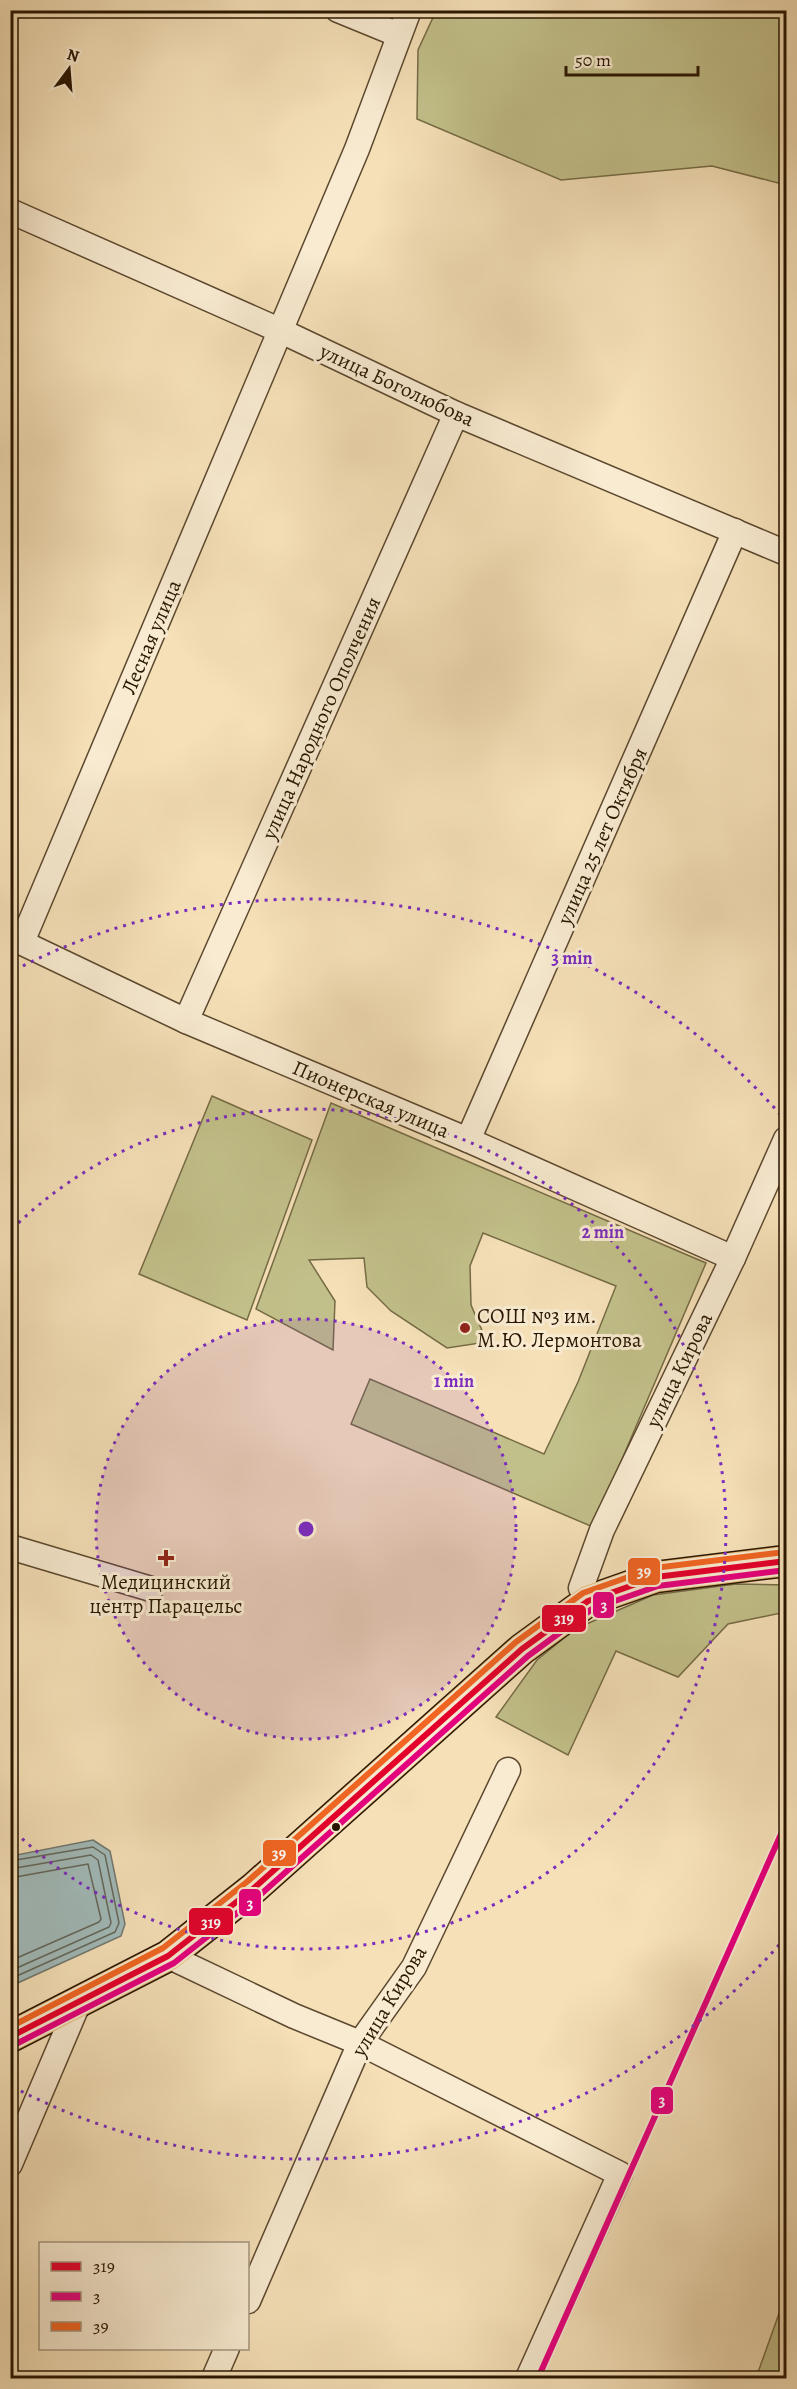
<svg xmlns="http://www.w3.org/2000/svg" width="797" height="2389" viewBox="0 0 797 2389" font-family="Alegreya,serif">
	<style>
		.green { fill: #c2c08a; stroke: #766b45; stroke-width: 1.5 }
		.water { fill: #a1bab9; stroke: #71786f; stroke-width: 1.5 }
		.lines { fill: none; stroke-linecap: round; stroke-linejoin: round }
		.shore { stroke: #65685c; stroke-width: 1.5 }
		.minor-casing { stroke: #5c482e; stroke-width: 27 }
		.major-casing { stroke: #291600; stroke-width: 33 }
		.minor { stroke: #f8ebd1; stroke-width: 24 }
		.major { stroke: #eac07c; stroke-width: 30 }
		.bus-1-casing { stroke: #f8ebd1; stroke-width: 10 }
		.bus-2-casing { stroke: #f8ebd1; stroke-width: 10 }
		.bus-3-casing { stroke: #f8ebd1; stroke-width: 10 }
		.bus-1 { stroke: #e4002b; stroke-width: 6 }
		.bus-2 { stroke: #e5007d; stroke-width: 6 }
		.bus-3 { stroke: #f26522; stroke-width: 6 }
		.ring { fill: none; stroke: #7b2cbf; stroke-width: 3; stroke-dasharray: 3 6 }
		.poi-dot { fill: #8f2418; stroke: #f8ebd1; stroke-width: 2 }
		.bus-dot { fill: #291600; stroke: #f8ebd1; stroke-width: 2 }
		.labels { text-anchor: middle; stroke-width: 6; stroke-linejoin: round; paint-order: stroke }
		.street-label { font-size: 21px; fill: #291600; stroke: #f8ebd1 }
		.poi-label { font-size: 21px; fill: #291600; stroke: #f8ebd1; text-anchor: start }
		.centre { fill: #7b2cbf; stroke: #f8ebd1; stroke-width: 3 }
		.ring-label { font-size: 18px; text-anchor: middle; font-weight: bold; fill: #7b2cbf; stroke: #f8ebd1; stroke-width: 6; stroke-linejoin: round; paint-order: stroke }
		.line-badge { stroke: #f8ebd1; stroke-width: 2 }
		.badge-label { font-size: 16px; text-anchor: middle; font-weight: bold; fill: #fff }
	</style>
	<rect width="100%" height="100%" fill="#f5e0b8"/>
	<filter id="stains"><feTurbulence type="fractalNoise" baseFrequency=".00333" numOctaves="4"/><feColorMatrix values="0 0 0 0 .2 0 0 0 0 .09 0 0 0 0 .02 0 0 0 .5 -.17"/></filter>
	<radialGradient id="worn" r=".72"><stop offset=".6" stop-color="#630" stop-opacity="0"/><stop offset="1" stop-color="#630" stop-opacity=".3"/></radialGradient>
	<g class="green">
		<path d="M 436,11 L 786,11 L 786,185 L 712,166 L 561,180 L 417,119 L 418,50 Z"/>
		<path d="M 212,1096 L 312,1140 L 247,1320 L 139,1274 Z"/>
		<path d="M 331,1103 L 706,1263 L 593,1527 L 351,1424 L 370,1379 L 544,1454 L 578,1382 L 616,1286 L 483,1233 L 470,1266 L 471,1305 L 487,1342 L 447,1348 L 391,1311 L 367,1287 L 364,1258 L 309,1260 L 335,1301 L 333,1350 L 256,1309 Z"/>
		<path d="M 736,1584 L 786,1585 L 786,1612 L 728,1624 L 678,1677 L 616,1651 L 568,1755 L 496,1717 L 537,1660 L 575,1629 L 653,1595 Z"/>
		<path d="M 786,2294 L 786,2378 L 756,2378 Z"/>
	</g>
	<path class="water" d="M 93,1840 L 110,1851 L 125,1924 L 121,1936 L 11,1986 L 11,1856 Z"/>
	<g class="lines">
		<g class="shore">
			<path d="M 10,1861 L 93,1847 L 105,1855 L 119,1923 L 115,1932 L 10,1979"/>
			<path d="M 10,1869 L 91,1855 L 98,1860 L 111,1923 L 109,1927 L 10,1971"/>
			<path d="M 10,1878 L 88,1864 L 101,1919 L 99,1922 L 10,1961"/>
		</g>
		<defs>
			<g id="minor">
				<path d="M 338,10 L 399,35"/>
				<path d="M 10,211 L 279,330 L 456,414 L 786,553"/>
				<path d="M 10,937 L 186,1021 L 468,1140 L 733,1258"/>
				<path d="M 22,942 L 357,149 L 409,10"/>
				<path d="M 186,1021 L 456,414"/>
				<path d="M 468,1140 L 735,531"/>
				<path d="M 10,1547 L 151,1589"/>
				<path d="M 588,1601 L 581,1588 L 602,1530 L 733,1258 L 786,1139"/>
				<path d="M 168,1956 L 294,2016 L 360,2043 L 620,2174 L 528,2378"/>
				<path d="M 10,2164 L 78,2004"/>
				<path d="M 248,2301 L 360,2043 L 414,1967 L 508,1770"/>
				<path d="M 214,2378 L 227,2348"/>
			</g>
			<path id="major" d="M 10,2037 L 168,1956 L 254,1888 L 522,1649 L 588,1601 L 656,1577 L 786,1561"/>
		</defs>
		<use href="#minor" class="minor-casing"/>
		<use href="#major" class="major-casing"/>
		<use href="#minor" class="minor"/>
		<use href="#major" class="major"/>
		<defs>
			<path id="bus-1" d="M 10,2037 L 168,1956 L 254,1888 L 522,1649 L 588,1601 L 656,1577 L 786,1561"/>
			<g id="bus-2">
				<path d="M 14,2045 L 174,1963 L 260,1895 L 528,1656 L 592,1609 L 658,1586 L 786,1570"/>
				<path d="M 538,2378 L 786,1823"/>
			</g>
			<path id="bus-3" d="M 10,2027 L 163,1948 L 248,1881 L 516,1642 L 583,1593 L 654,1568 L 785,1552"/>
		</defs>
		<use href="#bus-1" class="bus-1-casing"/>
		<use href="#bus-2" class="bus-2-casing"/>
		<use href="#bus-3" class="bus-3-casing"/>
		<use href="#bus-1" class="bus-1"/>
		<use href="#bus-2" class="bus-2"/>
		<use href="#bus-3" class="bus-3"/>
	</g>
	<circle cx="306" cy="1529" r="210" fill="#7b2cbf" fill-opacity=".12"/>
	<g class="ring">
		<circle cx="306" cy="1529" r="210"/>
		<path d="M12 1229A420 420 0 1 1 12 1829"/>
		<path d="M785 1938A630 630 0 0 1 15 2088M15 970A630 630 0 0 1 785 1120"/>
	</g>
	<g class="poi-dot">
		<circle cx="465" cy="1328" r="6"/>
		<path d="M163 1549h6v6h6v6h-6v6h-6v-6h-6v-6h6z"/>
	</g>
	<circle class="bus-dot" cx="336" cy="1827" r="5"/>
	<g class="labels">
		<g class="street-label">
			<text transform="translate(397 385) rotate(25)" y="7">улица Боголюбова</text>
			<text transform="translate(151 637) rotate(-67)" y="7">Лесная улица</text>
			<text transform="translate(321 718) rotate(-66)" y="7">улица Народного Ополчения</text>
			<text transform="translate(602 836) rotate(-66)" y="7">улица 25 лет Октября</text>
			<text transform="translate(371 1099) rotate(23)" y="7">Пионерская улица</text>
			<text transform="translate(679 1370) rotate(-64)" y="7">улица Кирова</text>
			<text transform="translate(389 2001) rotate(-59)" y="7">улица Кирова</text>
		</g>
		<g class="poi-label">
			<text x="477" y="1323">СОШ №3 им.<tspan x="477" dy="24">М.Ю. Лермонтова</tspan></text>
			<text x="166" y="1589" text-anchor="middle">Медицинский<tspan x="166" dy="24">центр Парацельс</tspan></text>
		</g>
	</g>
	<circle cx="306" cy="1529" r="9" class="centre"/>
	<g class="ring-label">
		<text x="572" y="964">3 min</text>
		<text x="603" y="1238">2 min</text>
		<text x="454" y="1387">1 min</text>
	</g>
	<g class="line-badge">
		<rect x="627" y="1557" width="34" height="29" rx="6" fill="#f26522"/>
		<rect x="592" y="1591" width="23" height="28" rx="6" fill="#e5007d"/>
		<rect x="541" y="1604" width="46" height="29" rx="6" fill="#e4002b"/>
		<rect x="262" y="1839" width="35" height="28" rx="6" fill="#f26522"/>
		<rect x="238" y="1888" width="24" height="29" rx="6" fill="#e5007d"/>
		<rect x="188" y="1907" width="46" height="29" rx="6" fill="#e4002b"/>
		<rect x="650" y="2086" width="24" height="29" rx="6" fill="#e5007d"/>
	</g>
	<g class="badge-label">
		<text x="644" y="1577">39</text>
		<text x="604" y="1611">3</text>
		<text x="564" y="1624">319</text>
		<text x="279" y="1859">39</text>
		<text x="250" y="1909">3</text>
		<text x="211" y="1928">319</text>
		<text x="662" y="2106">3</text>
	</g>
	<rect width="797" height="2389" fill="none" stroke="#f5e0b8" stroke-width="36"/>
	<rect x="12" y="12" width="773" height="2365" fill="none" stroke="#291600" stroke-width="3"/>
	<rect x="18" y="18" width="761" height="2353" fill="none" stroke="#291600" stroke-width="1.5"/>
	<rect x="39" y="2242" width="210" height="108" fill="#f8ebd1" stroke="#a5967d" stroke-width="1.5"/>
	<rect x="51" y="2262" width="30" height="9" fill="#e4002b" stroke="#a5967d" stroke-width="1.5"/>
	<text x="93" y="2272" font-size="18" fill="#291600">319</text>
	<rect x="51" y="2292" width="30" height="9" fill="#e5007d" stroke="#a5967d" stroke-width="1.5"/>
	<text x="93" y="2302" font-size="18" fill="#291600">3</text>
	<rect x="51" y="2322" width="30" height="9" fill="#f26522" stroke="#a5967d" stroke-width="1.5"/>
	<text x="93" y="2332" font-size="18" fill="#291600">39</text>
	<g transform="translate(69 69) rotate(16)" stroke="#f8ebd1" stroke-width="4.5" paint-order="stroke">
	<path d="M0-4.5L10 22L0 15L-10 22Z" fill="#291600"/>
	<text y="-9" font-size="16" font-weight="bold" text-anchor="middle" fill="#291600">N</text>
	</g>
	<path d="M566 66v9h132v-9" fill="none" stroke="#291600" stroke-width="3"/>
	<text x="575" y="66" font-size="18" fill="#291600" stroke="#f8ebd1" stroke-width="4.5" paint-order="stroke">50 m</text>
	<rect width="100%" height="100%" filter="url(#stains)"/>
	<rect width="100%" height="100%" fill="url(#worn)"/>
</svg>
